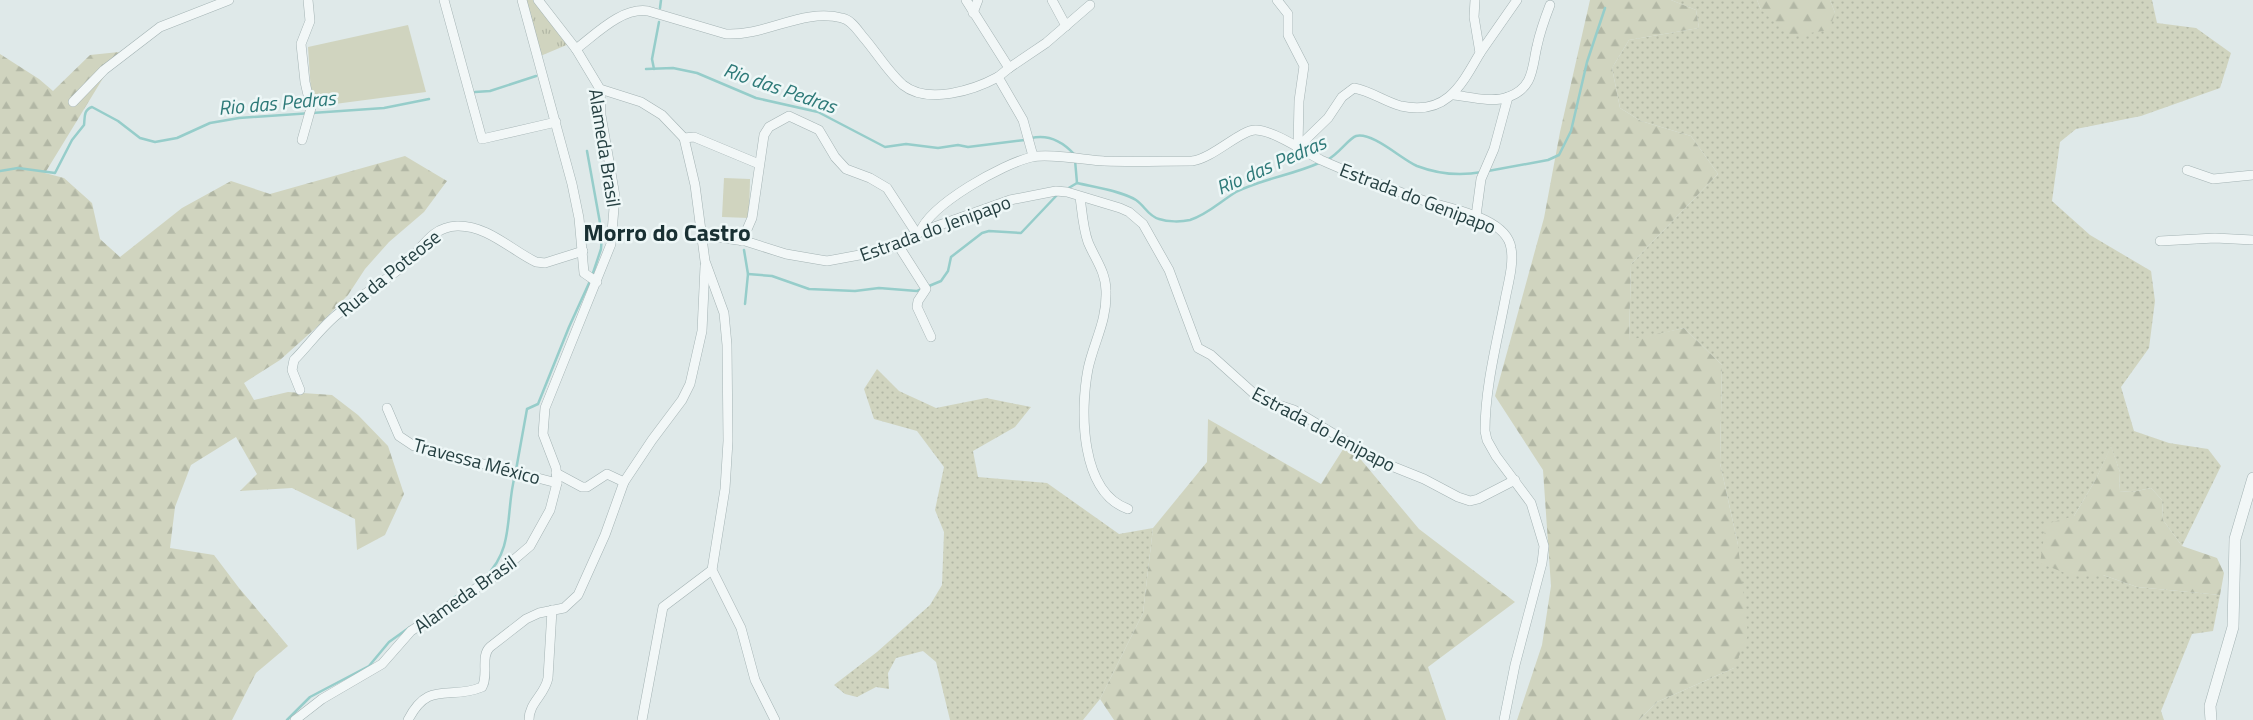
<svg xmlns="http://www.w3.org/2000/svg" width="2253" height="720" viewBox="0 0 2253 720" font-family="'Titillium Web',sans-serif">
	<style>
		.grass { fill: url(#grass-dots) }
		.forest { fill: url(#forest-firs) }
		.park { fill: url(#park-tufts) }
		.pitch { fill: #d0d4bf }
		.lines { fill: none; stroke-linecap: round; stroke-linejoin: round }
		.stream { stroke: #96cdca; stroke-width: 2.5 }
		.minor-casing { stroke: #a4b3b4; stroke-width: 10 }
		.tertiary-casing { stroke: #a4b3b4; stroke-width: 12 }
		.minor { stroke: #f2f7f7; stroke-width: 9 }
		.tertiary { stroke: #f2f7f7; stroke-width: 11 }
		.labels { text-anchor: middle; stroke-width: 5; stroke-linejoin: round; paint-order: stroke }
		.street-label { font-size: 19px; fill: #264042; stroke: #eef7f7 }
		.water-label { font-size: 20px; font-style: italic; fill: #2d7978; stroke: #eef7f7 }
		.district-label { font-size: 24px; font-weight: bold; fill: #193033; stroke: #eef7f7 }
	</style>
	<defs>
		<pattern id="grass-dots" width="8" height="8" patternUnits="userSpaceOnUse" patternTransform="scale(1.25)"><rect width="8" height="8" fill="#d0d4bf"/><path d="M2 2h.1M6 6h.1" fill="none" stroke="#b2b7a5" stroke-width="1.8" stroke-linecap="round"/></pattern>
		<pattern id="forest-firs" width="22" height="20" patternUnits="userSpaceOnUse" patternTransform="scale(1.25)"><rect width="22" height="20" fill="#d0d4bf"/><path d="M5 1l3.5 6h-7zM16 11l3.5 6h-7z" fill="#b2b7a5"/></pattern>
		<pattern id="park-tufts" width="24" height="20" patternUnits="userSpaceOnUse" patternTransform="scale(1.25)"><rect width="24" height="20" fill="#d0d4bf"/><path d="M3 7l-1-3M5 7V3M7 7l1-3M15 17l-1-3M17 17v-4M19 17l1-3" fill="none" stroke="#b2b7a5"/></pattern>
	</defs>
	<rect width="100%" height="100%" fill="#dfe9e9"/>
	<g class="grass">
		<path d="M 1671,0 L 1757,0 L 1761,10 L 1835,13 L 1830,0 L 2152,0 L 2157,23 L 2196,28 L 2231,53 L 2220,88 L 2141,116 L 2076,129 L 2060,142 L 2052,201 L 2090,235 L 2151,271 L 2155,301 L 2149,348 L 2121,387 L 2134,431 L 2169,443 L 2208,449 L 2221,466 L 2182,546 L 2163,520 L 2162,500 L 2151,488 L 2132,492 L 2119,491 L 2120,472 L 2111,447 L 2096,479 L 2074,516 L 2070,575 L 2103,575 L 2137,587 L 2220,595 L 2213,631 L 2192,634 L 2161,711 L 2164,720 L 1639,720 L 1657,702 L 1734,668 L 1738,545 L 1720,463 L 1722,365 L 1684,328 L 1629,341 L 1631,264 L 1718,174 L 1691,136 L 1641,121 L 1620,108 L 1612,68 L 1629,40 L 1699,28 L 1696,10 Z"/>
		<path d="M 877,369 L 899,391 L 936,408 L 986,398 L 1031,407 L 1015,427 L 973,451 L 978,477 L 1047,483 L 1119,534 L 1153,528 L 1143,613 L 1100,699 L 1083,720 L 950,720 L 936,662 L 923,651 L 896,658 L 888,673 L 889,689 L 876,687 L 857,697 L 845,694 L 834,685 L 877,652 L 930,605 L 942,585 L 944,532 L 935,510 L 944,467 L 917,431 L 874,419 L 864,389 Z"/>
	</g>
	<g class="forest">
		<path d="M 1590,0 L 1671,0 L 1696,10 L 1699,28 L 1629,40 L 1612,68 L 1620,108 L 1641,121 L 1691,136 L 1718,174 L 1631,264 L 1629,340 L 1684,328 L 1722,365 L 1720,463 L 1738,545 L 1748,635 L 1734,668 L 1657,702 L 1639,720 L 1517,720 L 1542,645 L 1551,586 L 1543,470 L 1495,396 L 1544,218 L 1560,132 Z"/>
		<path d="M 1757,0 L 1830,0 L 1835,13 L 1829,30 L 1791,36 L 1761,10 Z"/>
		<path d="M 119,52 L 45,173 L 64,178 L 92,203 L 100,239 L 120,257 L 182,208 L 231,181 L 270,194 L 405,156 L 447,181 L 424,212 L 389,242 L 365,269 L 348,295 L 318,326 L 280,360 L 244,383 L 254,400 L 288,392 L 332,395 L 358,415 L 388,446 L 404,494 L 385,535 L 357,550 L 355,519 L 292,488 L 240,491 L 257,474 L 236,437 L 191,465 L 175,507 L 170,548 L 214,555 L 239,588 L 288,646 L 256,673 L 232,720 L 0,720 L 0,54 L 39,79 L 53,91 L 90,55 Z"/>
		<path d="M 1208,419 L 1321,484 L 1347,443 L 1419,529 L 1515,602 L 1428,667 L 1446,720 L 1114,720 L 1100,699 L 1143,613 L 1153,528 L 1207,462 Z"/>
		<path d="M 2111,446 L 2120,472 L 2119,491 L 2132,492 L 2151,488 L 2162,500 L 2163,520 L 2182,546 L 2217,558 L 2224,573 L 2220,595 L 2137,587 L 2103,575 L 2070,575 L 2040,563 L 2046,524 L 2074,516 L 2096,479 Z"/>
	</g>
	<path class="park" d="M 522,0 L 537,0 L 569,44 L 538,57 Z"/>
	<g class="pitch">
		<path d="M 408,25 L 426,92 L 312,107 L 308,47 Z"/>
		<path d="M 724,178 L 750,179 L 749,218 L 722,217 Z"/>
	</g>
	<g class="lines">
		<g class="stream">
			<path d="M 660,8 L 661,0"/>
			<path d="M 646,69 L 673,68 L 697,73 L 756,98 L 818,112 L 885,147 L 906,144 L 938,148 L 958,145 L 968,147 L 1025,140"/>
			<path d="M 654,69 L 652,59 L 659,22"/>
			<path d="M 475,92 L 490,91 L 536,76"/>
			<path d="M 1031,138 C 1048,134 1063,142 1074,154"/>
			<path d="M 587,151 L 602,234 L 601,249 L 592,276"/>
			<path d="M 1075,160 L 1077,183"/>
			<path d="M 1327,160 C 1338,155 1349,138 1356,136 C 1373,132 1401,159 1417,166 C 1438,174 1461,176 1482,172"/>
			<path d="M 0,171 L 18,168 L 55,173 L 72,140 L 84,125 C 85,118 83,110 92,107 L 118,121 L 140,138 L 155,142 L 177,138 L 210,123 L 239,118 L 384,108 L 429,99"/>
			<path d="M 1488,171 L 1548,160 L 1559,155 L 1571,131 L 1587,62 L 1605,8"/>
			<path d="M 1067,189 L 1077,183 C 1094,187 1122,191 1136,200 C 1145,206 1148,216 1159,219 C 1168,222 1181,222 1190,220 C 1207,215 1221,201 1236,192 C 1262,179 1292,175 1319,163"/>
			<path d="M 744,250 L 748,274 L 745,304"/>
			<path d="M 748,274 L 772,276 L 809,289 L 855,291 L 879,288 L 917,291 L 941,281 L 948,271 L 951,257 L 982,233 L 989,231 L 1021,233 L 1058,194"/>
			<path d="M 516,470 L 527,409 L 538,404 L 569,327 L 590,281"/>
			<path d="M 485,577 C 515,549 505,512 515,475"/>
			<path d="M 450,600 L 460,594"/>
			<path d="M 287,720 L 310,697 L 369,666 L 389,642 L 410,627"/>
		</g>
		<defs>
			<g id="minor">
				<path d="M 444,0 L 482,139 L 556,122"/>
				<path d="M 522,0 L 572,184 L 579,218 L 584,273 L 597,282"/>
				<path d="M 966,0 L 1009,68 L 998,77 L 1023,120 L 1033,156"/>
				<path d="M 1052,0 L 1066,26"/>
				<path d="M 1277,0 L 1288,14 L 1288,35 L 1304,66 L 1299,101 L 1298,146"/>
				<path d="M 973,13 L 978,0"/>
				<path d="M 576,49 C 596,34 622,7 648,11 L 726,34 C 767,36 802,8 842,18 C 852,20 858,31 864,38 C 877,53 888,72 903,85 C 928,105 974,90 998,77"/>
				<path d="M 1480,53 L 1517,0"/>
				<path d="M 1009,68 L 1046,43 L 1090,5"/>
				<path d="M 600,89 L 641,102 L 662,115 L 684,138 L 695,185 L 705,261 L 724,313 L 727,345 L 728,441 L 725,489 L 712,570 L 741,628 L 755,680 L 775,720"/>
				<path d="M 1454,95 C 1470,97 1493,103 1508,97 C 1534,88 1532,67 1537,46 C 1540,32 1545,18 1550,5"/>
				<path d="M 73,102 L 104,70 L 160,27 L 229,0"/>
				<path d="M 684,138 L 694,137 L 759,164"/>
				<path d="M 302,140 L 311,108 L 305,82 L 301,44 L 310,21 L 308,0"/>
				<path d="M 1297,148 L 1328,118 L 1342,97 L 1354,88 C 1371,91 1385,102 1401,106 C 1446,116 1461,86 1480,53 L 1474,17 L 1475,0"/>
				<path d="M 2187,170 L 2213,179 L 2253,175"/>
				<path d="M 1080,197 C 1082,211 1083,228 1088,242 C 1095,259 1106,272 1106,291 C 1107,322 1094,341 1088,369 C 1080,411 1080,492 1128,509"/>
				<path d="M 1476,216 L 1481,179 L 1494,149 L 1508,97"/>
				<path d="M 920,232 C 931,204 1002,164 1032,157 C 1048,153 1086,160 1104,161 C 1134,162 1163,161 1192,161 C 1214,158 1241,129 1256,130 C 1275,131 1303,151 1321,160 C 1352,174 1384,186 1416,198 C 1442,208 1506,215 1511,248 C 1514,264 1508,284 1505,300 C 1497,342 1485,387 1485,431 L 1487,440 L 1496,456 L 1531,503 L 1544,546 L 1542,563 L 1515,665 L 1504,720"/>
				<path d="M 701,235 L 745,241 L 786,254 L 827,261 L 881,251 L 906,241 L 920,232 L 1010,200 L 1056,191 L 1067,192 L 1120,208 L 1129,212 L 1143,224 L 1169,270 L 1198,348 L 1211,355 L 1260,399 L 1294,410 L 1379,461 L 1424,479 L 1458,497 L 1470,501 L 1478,499 L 1515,480"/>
				<path d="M 742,241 L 752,218 L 764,135 L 769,127 L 789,116 L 819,130 L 835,157 L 846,169 L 870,178 L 887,188 L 917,234"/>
				<path d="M 2160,241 L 2215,238 L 2253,240"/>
				<path d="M 898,245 L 926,289 L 918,301 L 917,307 L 931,337"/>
				<path d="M 300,390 L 292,370 L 294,360 C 309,345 322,326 339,313 C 360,296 383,283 404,265 C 422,250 430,227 457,226 C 487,225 511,250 536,262 L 545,263 L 583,251"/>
				<path d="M 387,408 L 399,436 L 414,446 L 557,483"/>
				<path d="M 556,473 L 582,487 L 587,487 L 607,474 L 624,482"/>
				<path d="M 295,720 L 322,699 L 382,664 L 411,631 L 495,576 L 530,546 L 550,510 L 557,483 L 556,468 L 543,434 L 545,408 L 611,244 L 615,196 L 601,115 L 600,89 L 576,49 L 538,0"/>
				<path d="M 408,720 C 429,679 449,701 482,687 C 489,676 480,656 490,647 L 526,619 L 539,613 L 564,608 L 578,595 L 605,535 L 624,482 L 652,440 L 682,400 L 690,384 L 702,331 L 705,266"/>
				<path d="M 529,720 C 529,702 545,695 548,678 L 552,610"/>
				<path d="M 642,720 L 663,607 L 712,570"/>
			</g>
			<path id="tertiary" d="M 2211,720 L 2210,706 L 2233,627 L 2235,539 L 2253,478"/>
		</defs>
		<use href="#minor" class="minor-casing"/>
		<use href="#tertiary" class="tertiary-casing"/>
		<use href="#minor" class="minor"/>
		<use href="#tertiary" class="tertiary"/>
	</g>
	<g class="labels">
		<g class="street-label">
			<text transform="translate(605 148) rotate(81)" y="7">Alameda Brasil</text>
			<text transform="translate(1418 198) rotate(21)" y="7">Estrada do Genipapo</text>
			<text transform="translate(935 228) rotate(-20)" y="7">Estrada do Jenipapo</text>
			<text transform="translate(389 273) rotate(-39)" y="7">Rua da Poteose</text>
			<text transform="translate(1324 429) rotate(28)" y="7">Estrada do Jenipapo</text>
			<text transform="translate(477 461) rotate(15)" y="7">Travessa México</text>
			<text transform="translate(465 594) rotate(-35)" y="7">Alameda Brasil</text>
		</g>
		<g class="water-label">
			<text transform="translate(780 88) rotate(19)" y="7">Rio das Pedras</text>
			<text transform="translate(277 103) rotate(-5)" y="7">Rio das Pedras</text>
			<text transform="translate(1271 165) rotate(-24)" y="7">Rio das Pedras</text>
		</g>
		<g class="district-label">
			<text x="667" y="241">Morro do Castro</text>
		</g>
	</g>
</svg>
